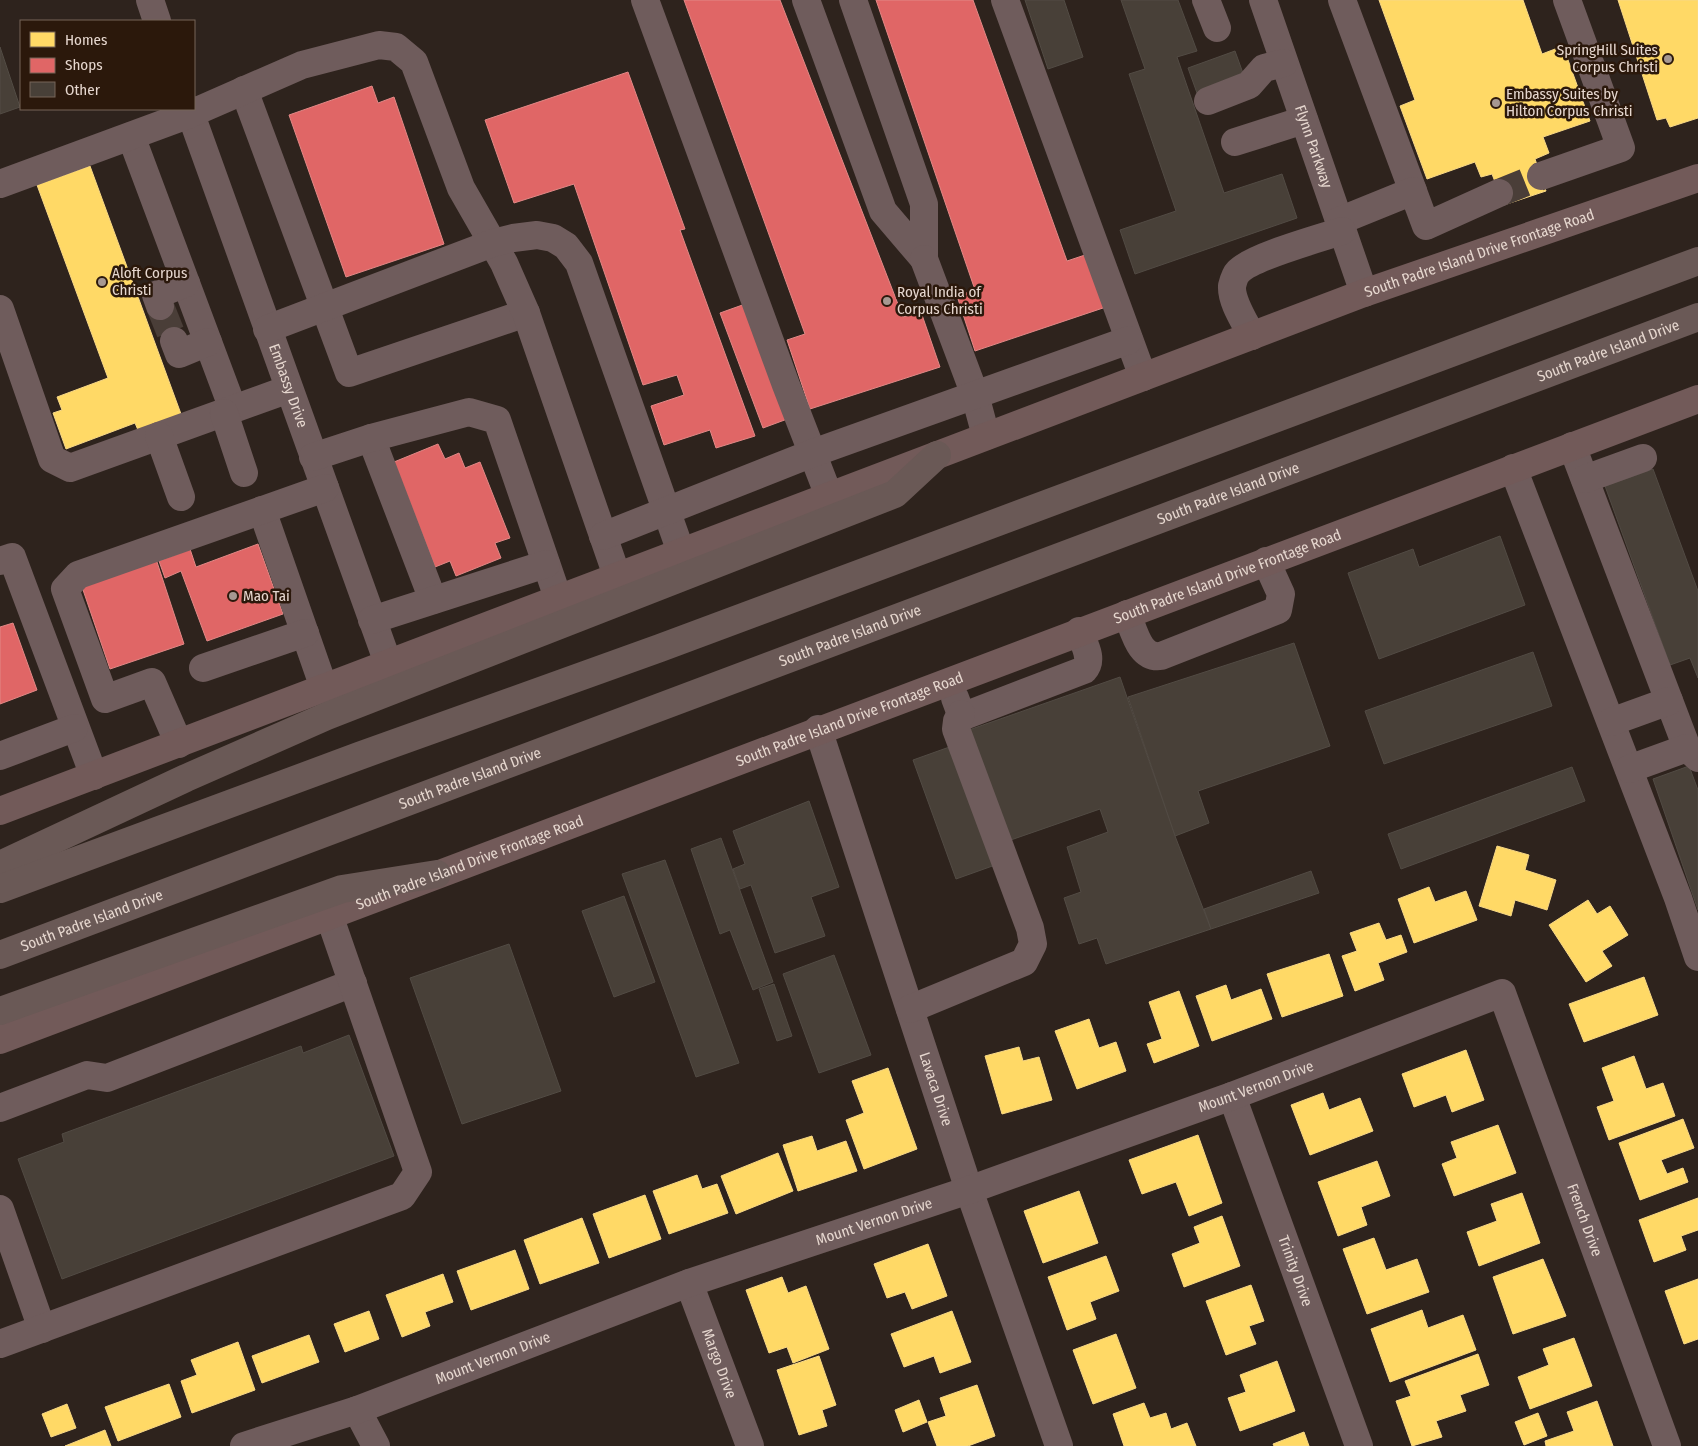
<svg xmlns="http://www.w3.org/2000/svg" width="1698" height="1446" viewBox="0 0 1698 1446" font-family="'Fira Sans Condensed',sans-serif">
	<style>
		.homes { fill: #ffd966; stroke: #f8d886 }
		.shops { fill: #e06666; stroke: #e28886 }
		.building { fill: #484038; stroke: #524b44 }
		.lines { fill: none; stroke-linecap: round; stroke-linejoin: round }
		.minor-tunnel { stroke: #4a3e38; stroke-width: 28; stroke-dasharray: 28 14; stroke-linecap: butt }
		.minor { stroke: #6f5c5c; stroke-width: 28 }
		.major { stroke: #725a59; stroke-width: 28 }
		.highway { stroke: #6a5956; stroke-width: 28 }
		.poi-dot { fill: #a69891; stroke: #2b180b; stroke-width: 2 }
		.labels { text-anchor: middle; stroke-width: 5; stroke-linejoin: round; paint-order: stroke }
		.poi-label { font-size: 15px; fill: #e6d7cf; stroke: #2b180b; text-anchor: start }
		.street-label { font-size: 15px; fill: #e6d7cf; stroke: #2b180b }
	</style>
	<rect width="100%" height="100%" fill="#2e231d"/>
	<g class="homes">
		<path d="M 1379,0 L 1523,0 L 1542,54 L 1563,46 L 1590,121 L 1543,137 L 1549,153 L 1535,159 L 1546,191 L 1504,205 L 1492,174 L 1481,177 L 1475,162 L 1427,179 L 1400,106 L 1415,100 Z"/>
		<path d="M 1618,0 L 1698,0 L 1698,118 L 1670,127 L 1666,118 L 1657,120 Z"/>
		<path d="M 90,166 L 181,414 L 138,430 L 135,423 L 66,449 L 53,413 L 62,410 L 57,397 L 108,378 L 37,185 Z"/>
		<path d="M 1497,846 L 1529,855 L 1525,870 L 1556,880 L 1547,910 L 1515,900 L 1511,916 L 1479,906 Z"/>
		<path d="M 1429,887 L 1435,902 L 1466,891 L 1477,920 L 1414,943 L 1398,899 Z"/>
		<path d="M 1588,900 L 1597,914 L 1610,906 L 1628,935 L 1602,951 L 1612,966 L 1586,982 L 1549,925 Z"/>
		<path d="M 1379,923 L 1386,940 L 1401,935 L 1407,952 L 1378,963 L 1384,980 L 1355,991 L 1342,956 L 1357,951 L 1350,933 Z"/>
		<path d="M 1329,954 L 1343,996 L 1282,1017 L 1267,974 Z"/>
		<path d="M 1644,977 L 1658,1015 L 1584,1042 L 1569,1004 Z"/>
		<path d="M 1226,985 L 1231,1000 L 1261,989 L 1272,1019 L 1212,1041 L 1196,996 Z"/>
		<path d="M 1179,991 L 1199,1046 L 1154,1063 L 1147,1044 L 1162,1039 L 1149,1002 Z"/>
		<path d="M 1089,1019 L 1099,1048 L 1116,1042 L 1126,1071 L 1077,1089 L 1055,1031 Z"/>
		<path d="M 1019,1047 L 1023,1061 L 1039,1057 L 1052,1100 L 1002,1114 L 985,1056 Z"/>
		<path d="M 1466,1050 L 1484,1100 L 1452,1112 L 1446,1095 L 1414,1107 L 1402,1074 Z"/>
		<path d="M 1634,1056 L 1646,1089 L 1663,1083 L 1675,1116 L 1609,1140 L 1597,1107 L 1614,1101 L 1602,1068 Z"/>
		<path d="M 888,1068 L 917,1149 L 864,1169 L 846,1120 L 864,1113 L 852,1081 Z"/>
		<path d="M 1323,1093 L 1329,1110 L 1360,1098 L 1373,1131 L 1310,1155 L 1291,1105 Z"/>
		<path d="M 1683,1119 L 1694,1148 L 1661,1160 L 1667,1174 L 1683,1168 L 1688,1182 L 1640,1200 L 1619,1143 Z"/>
		<path d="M 1498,1125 L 1516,1173 L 1454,1196 L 1442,1164 L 1457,1158 L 1451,1142 Z"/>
		<path d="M 1198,1135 L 1222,1203 L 1189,1216 L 1176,1182 L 1142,1194 L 1129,1160 Z"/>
		<path d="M 812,1136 L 817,1151 L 846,1141 L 857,1171 L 798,1191 L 783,1145 Z"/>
		<path d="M 778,1153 L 793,1191 L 736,1214 L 721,1176 Z"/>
		<path d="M 1377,1161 L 1390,1196 L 1361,1207 L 1367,1225 L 1338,1236 L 1318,1182 Z"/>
		<path d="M 697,1175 L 702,1189 L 717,1184 L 728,1213 L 669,1234 L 653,1191 Z"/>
		<path d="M 1079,1191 L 1098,1243 L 1043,1263 L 1024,1211 Z"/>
		<path d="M 1522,1193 L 1540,1243 L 1479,1266 L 1467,1232 L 1497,1221 L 1491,1204 Z"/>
		<path d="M 645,1195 L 661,1239 L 609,1258 L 593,1214 Z"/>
		<path d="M 1698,1198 L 1698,1230 L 1681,1236 L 1686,1250 L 1654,1262 L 1639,1220 Z"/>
		<path d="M 1222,1216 L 1240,1266 L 1184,1287 L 1172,1254 L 1200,1243 L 1194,1227 Z"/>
		<path d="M 582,1218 L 599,1263 L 540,1284 L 524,1240 Z"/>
		<path d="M 1374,1238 L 1386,1270 L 1417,1259 L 1429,1292 L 1367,1314 L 1343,1249 Z"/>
		<path d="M 928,1244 L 947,1296 L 912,1309 L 905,1292 L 887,1298 L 874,1264 Z"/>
		<path d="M 515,1250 L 529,1289 L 471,1310 L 457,1271 Z"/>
		<path d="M 1106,1256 L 1119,1291 L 1090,1302 L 1096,1319 L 1067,1330 L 1048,1277 Z"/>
		<path d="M 1543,1259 L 1566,1316 L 1513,1334 L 1493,1277 Z"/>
		<path d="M 443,1274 L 453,1302 L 425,1312 L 430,1326 L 402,1337 L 386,1295 Z"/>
		<path d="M 782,1277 L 788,1293 L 806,1286 L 829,1349 L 793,1363 L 787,1347 L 769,1353 L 746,1290 Z"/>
		<path d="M 1698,1279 L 1698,1339 L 1684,1344 L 1665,1291 Z"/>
		<path d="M 1251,1285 L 1264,1321 L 1249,1326 L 1256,1344 L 1226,1355 L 1206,1301 Z"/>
		<path d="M 1422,1310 L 1428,1328 L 1463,1315 L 1476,1350 L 1390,1382 L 1371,1329 Z"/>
		<path d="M 369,1311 L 379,1339 L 345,1352 L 334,1324 Z"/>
		<path d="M 952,1311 L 971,1362 L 940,1373 L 934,1356 L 904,1367 L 891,1334 Z"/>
		<path d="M 1116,1334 L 1136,1388 L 1093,1404 L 1073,1350 Z"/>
		<path d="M 309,1335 L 319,1362 L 262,1383 L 252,1356 Z"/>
		<path d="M 1574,1338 L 1592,1386 L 1530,1409 L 1518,1377 L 1549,1365 L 1543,1349 Z"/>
		<path d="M 238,1342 L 255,1390 L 192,1413 L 181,1381 L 197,1375 L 191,1360 Z"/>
		<path d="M 1478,1354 L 1489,1385 L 1460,1395 L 1466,1411 L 1436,1421 L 1442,1437 L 1412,1446 L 1396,1401 L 1411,1396 L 1405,1381 Z"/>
		<path d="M 819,1356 L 836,1405 L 822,1410 L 827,1426 L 799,1435 L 777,1370 Z"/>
		<path d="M 1277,1361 L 1295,1411 L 1240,1431 L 1228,1398 L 1246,1392 L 1240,1375 Z"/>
		<path d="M 169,1384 L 181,1417 L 118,1441 L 105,1407 Z"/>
		<path d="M 977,1385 L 995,1436 L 968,1446 L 937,1446 L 928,1422 L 946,1416 L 940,1398 Z"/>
		<path d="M 919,1400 L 927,1422 L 903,1432 L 895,1410 Z"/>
		<path d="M 1597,1401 L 1613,1446 L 1546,1446 L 1545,1441 L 1574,1431 L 1567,1412 Z"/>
		<path d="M 1144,1403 L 1150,1418 L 1166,1413 L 1171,1429 L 1187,1423 L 1196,1446 L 1124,1446 L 1113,1414 Z"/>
		<path d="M 67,1404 L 76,1428 L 51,1437 L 42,1414 Z"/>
		<path d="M 1538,1413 L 1547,1436 L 1524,1445 L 1515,1422 Z"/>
		<path d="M 105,1430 L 111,1446 L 65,1446 Z"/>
		<path d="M 1304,1432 L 1309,1446 L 1274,1446 L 1273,1444 Z"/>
	</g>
	<g class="shops">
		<path d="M 684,0 L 780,0 L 903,317 L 921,312 L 940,367 L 810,409 L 787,340 L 805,334 Z"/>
		<path d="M 876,0 L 973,0 L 1067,261 L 1088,254 L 1106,307 L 975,351 L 957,296 L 975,290 Z"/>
		<path d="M 628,72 L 685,229 L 680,230 L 755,436 L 716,448 L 710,430 L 664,445 L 651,406 L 684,395 L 677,375 L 643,385 L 574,184 L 514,203 L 485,120 Z"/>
		<path d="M 372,86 L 378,103 L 394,97 L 444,244 L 346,277 L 289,115 Z"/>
		<path d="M 748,303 L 790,418 L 763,428 L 720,313 Z"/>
		<path d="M 438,444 L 445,459 L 459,453 L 465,468 L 480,462 L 510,538 L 495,543 L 501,558 L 456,576 L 450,561 L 435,567 L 394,462 Z"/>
		<path d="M 258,544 L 283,614 L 207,641 L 181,571 L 165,578 L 159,561 L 190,549 L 196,567 Z"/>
		<path d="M 155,556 L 184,644 L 110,669 L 80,581 Z"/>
		<path d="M 13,623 L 37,690 L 0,704 L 0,627 Z"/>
	</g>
	<g class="building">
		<path d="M 1025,0 L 1064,0 L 1083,57 L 1048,69 Z"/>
		<path d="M 1121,0 L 1178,0 L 1197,51 L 1177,57 L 1224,193 L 1282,174 L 1297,218 L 1135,274 L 1120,230 L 1176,211 L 1129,74 L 1145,69 Z"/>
		<path d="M 0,47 L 20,107 L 0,114 Z"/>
		<path d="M 1235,51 L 1244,76 L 1197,93 L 1188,68 Z"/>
		<path d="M 1653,469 L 1698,591 L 1698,678 L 1690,658 L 1670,665 L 1605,486 Z"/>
		<path d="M 1500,536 L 1525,605 L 1379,659 L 1348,573 L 1413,549 L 1419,567 Z"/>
		<path d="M 1294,643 L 1330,746 L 1198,791 L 1209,823 L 1175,836 L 1128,697 Z"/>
		<path d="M 1533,652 L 1552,706 L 1384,764 L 1365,711 Z"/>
		<path d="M 1120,677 L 1175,836 L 1211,929 L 1106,964 L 1097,938 L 1079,944 L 1064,898 L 1081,892 L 1067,847 L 1108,832 L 1100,809 L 1005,842 L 966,731 Z"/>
		<path d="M 955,745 L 998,864 L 956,879 L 913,760 Z"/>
		<path d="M 1689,766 L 1698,790 L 1698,910 L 1653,779 Z"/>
		<path d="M 1572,767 L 1585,801 L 1401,869 L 1388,834 Z"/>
		<path d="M 809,801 L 839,887 L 811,897 L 825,936 L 775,953 L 751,885 L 740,889 L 733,869 L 745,864 L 733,831 Z"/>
		<path d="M 721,838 L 773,982 L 753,990 L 730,930 L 720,934 L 691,849 Z"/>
		<path d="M 665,860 L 739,1063 L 696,1077 L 622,874 Z"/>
		<path d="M 1311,871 L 1319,893 L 1211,929 L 1204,909 Z"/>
		<path d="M 624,896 L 655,982 L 614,997 L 582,911 Z"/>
		<path d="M 509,944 L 561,1091 L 462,1124 L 410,978 Z"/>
		<path d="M 834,955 L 871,1055 L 819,1073 L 783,974 Z"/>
		<path d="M 774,984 L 792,1036 L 777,1041 L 759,989 Z"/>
		<path d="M 349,1035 L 394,1156 L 62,1279 L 18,1159 L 64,1142 L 62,1134 L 301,1046 L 303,1053 Z"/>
	</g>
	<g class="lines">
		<g class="minor-tunnel">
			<path d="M 1499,193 L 1541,176"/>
			<path d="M 160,306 L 174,341"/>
		</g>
		<g class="minor">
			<path d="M 150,0 L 157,21"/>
			<path d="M 645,0 L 786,385 L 829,496"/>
			<path d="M 806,0 L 883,211 L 924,259 L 924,204 L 853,0"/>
			<path d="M 1005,0 L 1143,377"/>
			<path d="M 1206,0 L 1217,28"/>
			<path id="s1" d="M 1263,0 L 1364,293"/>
			<path d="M 1342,0 L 1413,191"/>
			<path d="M 244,90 L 349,373 L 526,313"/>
			<path d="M 1208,101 L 1249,85 L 1264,68 L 1284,63"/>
			<path id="s2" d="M 189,109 L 388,663"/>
			<path d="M 131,136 L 233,409"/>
			<path d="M 1235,142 L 1304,120"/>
			<path d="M 1541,176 L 1621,148 L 1567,0"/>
			<path d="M 0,184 L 190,114 L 302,65 L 379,45 L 396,47 L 414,62 L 461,188 L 504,263 L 526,313 L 617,576"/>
			<path d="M 1339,221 L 1413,191 L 1426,226 L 1499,193"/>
			<path d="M 924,259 L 975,395 L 986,436"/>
			<path d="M 160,306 L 156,295 L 186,283"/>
			<path d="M 0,309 L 52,459 L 70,468 L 289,389"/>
			<path d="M 267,329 L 493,243 L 513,238 L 537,235 L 553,238 L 566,246 L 579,263 L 681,552"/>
			<path d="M 1252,336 C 1245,322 1231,302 1232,286 C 1233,282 1235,275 1238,272 C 1251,257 1321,238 1342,231"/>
			<path d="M 174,341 L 179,354 L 208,342"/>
			<path d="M 224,413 L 244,473"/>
			<path d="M 159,436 L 181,497"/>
			<path d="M 371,438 L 433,600"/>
			<path d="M 1572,446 L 1687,748 L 1698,758"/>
			<path d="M 313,457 L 371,438 L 469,412 L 497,420 L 558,598"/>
			<path d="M 1513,468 L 1678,898 L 1698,957"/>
			<path d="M 1585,479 L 1643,458"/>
			<path d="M 262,510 L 324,688"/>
			<path d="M 603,536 L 813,453 L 1129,340"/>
			<path d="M 0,561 L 12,557 L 94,776"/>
			<path d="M 1127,614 C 1134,630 1139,659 1161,656 L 1278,610 L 1281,594 L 1266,561"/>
			<path d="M 372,620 L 546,564"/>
			<path d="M 203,668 L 305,633"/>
			<path d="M 955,698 L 961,714 L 964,716 L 1084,670 C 1094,659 1084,644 1079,631"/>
			<path d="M 1611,722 L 1669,701"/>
			<path id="s3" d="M 818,729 L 969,1190 L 1059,1446"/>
			<path d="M 179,744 L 152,682 L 105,699 L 65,589 L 78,575 L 325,488"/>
			<path d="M 0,756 L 74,728"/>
			<path d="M 1629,769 L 1687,748"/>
			<path d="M 910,1009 L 1024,962 L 1033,944 L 1030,928 L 956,729 L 957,721 L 961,714"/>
			<path id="s4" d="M 1232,1096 L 1359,1446"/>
			<path d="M 0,1108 L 87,1075 L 107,1078 L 353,983"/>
			<path d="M 0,1209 L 42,1329"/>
			<path id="s5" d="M 689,1283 L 750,1446"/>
			<path d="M 0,1344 L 402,1196 L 418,1172 L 329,915"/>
			<path d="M 357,1410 L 376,1446"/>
			<path id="s6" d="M 244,1446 L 357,1410 L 689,1283 L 969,1190 L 1232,1096 L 1502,993 L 1667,1446"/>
		</g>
		<g class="major">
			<path id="s7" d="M 0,811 L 1364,293 L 1698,178"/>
			<path id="s8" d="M 0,1040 L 1698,399"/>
		</g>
		<g class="highway">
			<path d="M 0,865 L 186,778 L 327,716 L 895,494 L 937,455"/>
			<path d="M 0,889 L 359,756 L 660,648 L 1698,261"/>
			<path id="s9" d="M 0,955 L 1698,317"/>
			<path d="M 0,1011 L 342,889 L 437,874"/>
		</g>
	</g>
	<g class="poi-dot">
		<circle cx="1668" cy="59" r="5"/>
		<circle cx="1496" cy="103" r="5"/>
		<circle cx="102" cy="282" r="5"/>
		<circle cx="887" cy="301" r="5"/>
		<circle cx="233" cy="596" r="5"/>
	</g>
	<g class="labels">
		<g class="poi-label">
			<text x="1658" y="55" text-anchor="end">SpringHill Suites<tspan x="1658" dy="17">Corpus Christi</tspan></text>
			<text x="1506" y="99">Embassy Suites by<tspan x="1506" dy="17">Hilton Corpus Christi</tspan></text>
			<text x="112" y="278">Aloft Corpus<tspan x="112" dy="17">Christi</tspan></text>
			<text x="897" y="297">Royal India of<tspan x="897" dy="17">Corpus Christi</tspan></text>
			<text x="243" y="601">Mao Tai</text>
		</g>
		<g class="street-label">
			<text dy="5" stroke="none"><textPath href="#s1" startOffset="155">Flynn Parkway</textPath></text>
			<text dy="5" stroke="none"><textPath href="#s7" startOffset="1581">South Padre Island Drive Frontage Road</textPath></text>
			<text dy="5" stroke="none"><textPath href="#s9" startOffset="1718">South Padre Island Drive</textPath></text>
			<text dy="5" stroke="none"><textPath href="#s2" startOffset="294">Embassy Drive</textPath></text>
			<text dy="5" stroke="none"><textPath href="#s9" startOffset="1312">South Padre Island Drive</textPath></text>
			<text dy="5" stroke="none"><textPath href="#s8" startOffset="1312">South Padre Island Drive Frontage Road</textPath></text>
			<text dy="5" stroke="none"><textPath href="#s9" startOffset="908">South Padre Island Drive</textPath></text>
			<text dy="5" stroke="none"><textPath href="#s8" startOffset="908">South Padre Island Drive Frontage Road</textPath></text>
			<text dy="5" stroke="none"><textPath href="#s9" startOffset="502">South Padre Island Drive</textPath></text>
			<text dy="5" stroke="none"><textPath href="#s8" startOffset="502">South Padre Island Drive Frontage Road</textPath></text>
			<text dy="5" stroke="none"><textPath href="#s9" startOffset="98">South Padre Island Drive</textPath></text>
			<text dy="5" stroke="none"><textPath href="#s6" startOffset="1074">Mount Vernon Drive</textPath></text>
			<text dy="5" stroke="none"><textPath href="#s3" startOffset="379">Lavaca Drive</textPath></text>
			<text dy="5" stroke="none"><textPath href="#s6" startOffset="1579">French Drive</textPath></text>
			<text dy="5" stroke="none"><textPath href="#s6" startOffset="669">Mount Vernon Drive</textPath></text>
			<text dy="5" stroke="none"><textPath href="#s4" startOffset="186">Trinity Drive</textPath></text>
			<text dy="5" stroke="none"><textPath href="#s6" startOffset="264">Mount Vernon Drive</textPath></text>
			<text dy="5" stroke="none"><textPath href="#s5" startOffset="86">Margo Drive</textPath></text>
		</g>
	</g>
	<rect x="20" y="20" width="175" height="90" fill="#2b180b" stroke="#766459"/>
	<rect x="30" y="32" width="25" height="15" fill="#ffd966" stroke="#766459"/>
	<text x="65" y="45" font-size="15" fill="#e6d7cf">Homes</text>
	<rect x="30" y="58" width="25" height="15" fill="#e06666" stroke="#766459"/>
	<text x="65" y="70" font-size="15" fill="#e6d7cf">Shops</text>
	<rect x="30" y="82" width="25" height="15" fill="#484038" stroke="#766459"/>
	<text x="65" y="95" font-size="15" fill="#e6d7cf">Other</text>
</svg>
